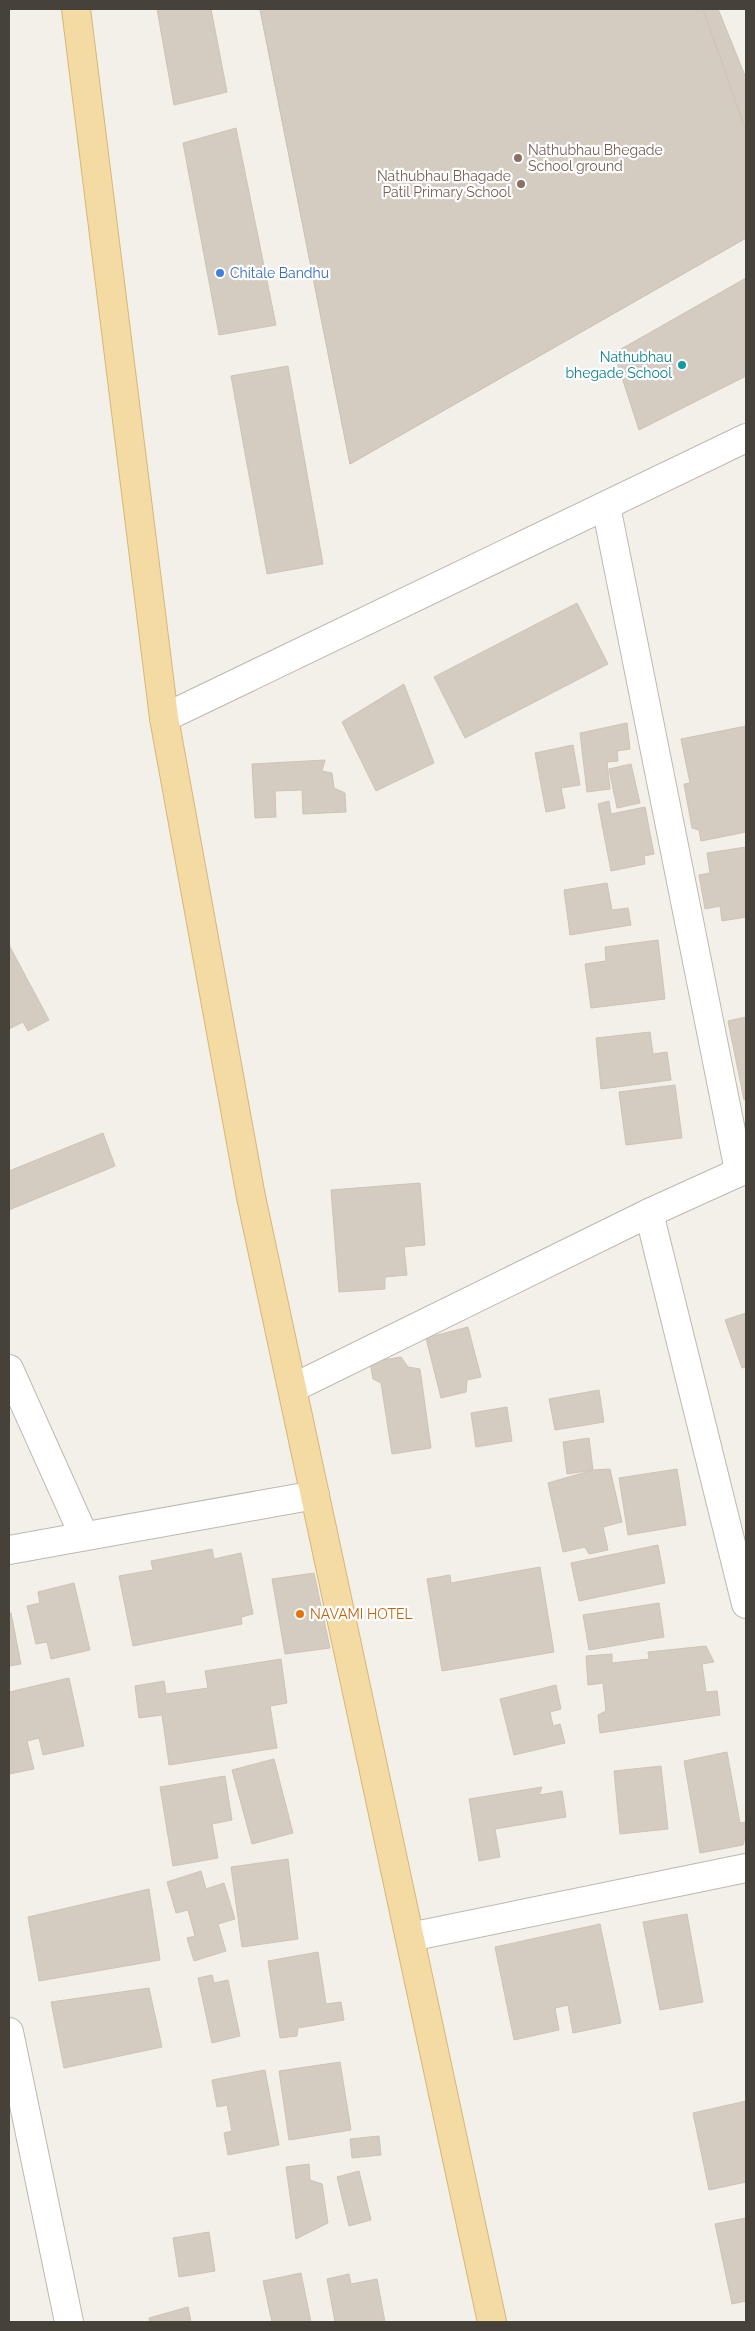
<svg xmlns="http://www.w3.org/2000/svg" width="755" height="2331" viewBox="0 0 755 2331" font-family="Raleway,sans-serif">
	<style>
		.building { fill: #d4ccc1; stroke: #cec3b5 }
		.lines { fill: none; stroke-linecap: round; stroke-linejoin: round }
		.minor-casing { stroke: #beb8ae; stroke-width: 30 }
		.major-casing { stroke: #d7b774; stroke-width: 30 }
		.minor { stroke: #fff; stroke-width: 28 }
		.major { stroke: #f4dba3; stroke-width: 28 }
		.education-dot { fill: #8d6e63; stroke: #fff; stroke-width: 2 }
		.shop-dot { fill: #3f7fe0; stroke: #fff; stroke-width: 2 }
		.culture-dot { fill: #0f9aa8; stroke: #fff; stroke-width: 2 }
		.food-dot { fill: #e8710a; stroke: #fff; stroke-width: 2 }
		.labels { text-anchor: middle; stroke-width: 4.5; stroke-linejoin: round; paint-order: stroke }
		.education-label { font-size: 14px; fill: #785e54; stroke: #fff; text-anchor: start }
		.shop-label { font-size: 14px; fill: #366cbe; stroke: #fff; text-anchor: start }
		.culture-label { font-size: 14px; fill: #0d838f; stroke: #fff; text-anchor: end }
		.food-label { font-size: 14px; fill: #c56008; stroke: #fff; text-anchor: start }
	</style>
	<rect width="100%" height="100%" fill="#f3f0ea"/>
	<g class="building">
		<path d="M 157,9 L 211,9 L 227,92 L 174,105 Z"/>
		<path d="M 260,9 L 718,9 L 746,78 L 746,238 L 350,464 Z"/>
		<path d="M 260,9 L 703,9 L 746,131 L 746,238 L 350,464 Z"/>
		<path d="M 236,128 L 276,325 L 219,335 L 183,143 Z"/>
		<path d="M 746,278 L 746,376 L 639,430 L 614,353 Z"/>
		<path d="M 288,366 L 323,564 L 267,574 L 231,376 Z"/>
		<path d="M 577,603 L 608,664 L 465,738 L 434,677 Z"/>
		<path d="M 404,684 L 434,763 L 376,791 L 342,722 Z"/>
		<path d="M 627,723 L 630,749 L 617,751 L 618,761 L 607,762 L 610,789 L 587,792 L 580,733 Z"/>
		<path d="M 746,726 L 746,832 L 701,841 L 699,830 L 692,828 L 684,784 L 690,783 L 681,739 Z"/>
		<path d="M 573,745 L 580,785 L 561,788 L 565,808 L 546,812 L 535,753 Z"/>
		<path d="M 325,760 L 322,771 L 332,773 L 334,788 L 345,793 L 346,812 L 303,814 L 302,790 L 275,791 L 276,817 L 255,818 L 252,764 Z"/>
		<path d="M 631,764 L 640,803 L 617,808 L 609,769 Z"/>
		<path d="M 609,801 L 611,814 L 645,807 L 654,854 L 644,856 L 645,864 L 611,871 L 598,804 Z"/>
		<path d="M 746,847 L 746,917 L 722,921 L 720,906 L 705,909 L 699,875 L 710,873 L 707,853 Z"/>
		<path d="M 607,883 L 612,910 L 628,908 L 631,925 L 570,935 L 564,890 Z"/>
		<path d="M 658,940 L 665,999 L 591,1008 L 585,964 L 606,961 L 605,947 Z"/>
		<path d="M 9,945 L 49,1020 L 28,1031 L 23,1022 L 9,1029 Z"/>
		<path d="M 746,1017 L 746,1099 L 744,1100 L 728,1021 Z"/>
		<path d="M 650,1032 L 653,1054 L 667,1052 L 671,1080 L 601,1089 L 596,1038 Z"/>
		<path d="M 675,1085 L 682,1138 L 626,1145 L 619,1092 Z"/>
		<path d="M 103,1133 L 115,1166 L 9,1210 L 9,1171 Z"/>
		<path d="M 420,1183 L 425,1245 L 404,1247 L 407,1275 L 385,1277 L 385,1289 L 339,1292 L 331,1190 Z"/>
		<path d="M 746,1313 L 746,1367 L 742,1368 L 725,1320 Z"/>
		<path d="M 468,1327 L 481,1377 L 467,1380 L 466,1392 L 441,1398 L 426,1338 Z"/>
		<path d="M 401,1357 L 408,1367 L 420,1369 L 431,1448 L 392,1454 L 381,1383 L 373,1379 L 370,1362 Z"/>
		<path d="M 599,1390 L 604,1422 L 555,1430 L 549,1399 Z"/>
		<path d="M 507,1407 L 512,1441 L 476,1447 L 471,1413 Z"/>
		<path d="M 589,1438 L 593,1470 L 567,1474 L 563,1442 Z"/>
		<path d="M 610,1469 L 622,1522 L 603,1527 L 608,1550 L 589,1554 L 585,1547 L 563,1552 L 548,1483 L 593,1470 Z"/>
		<path d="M 677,1469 L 686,1525 L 628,1535 L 619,1478 Z"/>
		<path d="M 658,1545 L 665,1583 L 579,1601 L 571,1563 Z"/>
		<path d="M 212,1549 L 214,1559 L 241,1553 L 253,1614 L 241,1617 L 242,1624 L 133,1646 L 119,1576 L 153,1570 L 151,1561 Z"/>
		<path d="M 540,1567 L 554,1652 L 442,1671 L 427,1579 L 450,1575 L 451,1583 Z"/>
		<path d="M 314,1573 L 330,1648 L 285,1654 L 272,1579 Z"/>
		<path d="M 74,1583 L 90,1650 L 51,1659 L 47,1642 L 36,1644 L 27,1606 L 40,1603 L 38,1592 Z"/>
		<path d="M 659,1603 L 664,1637 L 589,1650 L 583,1615 Z"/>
		<path d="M 9,1613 L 11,1613 L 21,1664 L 9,1666 Z"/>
		<path d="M 706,1646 L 714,1662 L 702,1664 L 706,1692 L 717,1691 L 720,1715 L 600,1733 L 598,1715 L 606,1711 L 603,1683 L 588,1685 L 586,1656 L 612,1654 L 612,1663 L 649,1659 L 648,1652 Z"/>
		<path d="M 281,1659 L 287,1703 L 270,1706 L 277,1748 L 169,1765 L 162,1715 L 139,1718 L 135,1686 L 164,1681 L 166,1694 L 208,1688 L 205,1671 Z"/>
		<path d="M 69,1678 L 84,1746 L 43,1755 L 39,1738 L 27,1741 L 34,1769 L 9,1774 L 9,1692 Z"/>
		<path d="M 556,1685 L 561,1709 L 550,1712 L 553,1726 L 560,1724 L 565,1743 L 514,1755 L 500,1699 Z"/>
		<path d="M 727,1752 L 740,1823 L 746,1822 L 746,1834 L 743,1845 L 700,1853 L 684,1761 Z"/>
		<path d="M 274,1759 L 293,1833 L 252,1844 L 232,1770 Z"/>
		<path d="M 661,1766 L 668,1829 L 620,1834 L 614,1771 Z"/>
		<path d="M 225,1776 L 232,1820 L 212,1824 L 218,1858 L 173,1866 L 160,1787 Z"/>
		<path d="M 542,1787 L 539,1795 L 562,1791 L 566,1817 L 495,1829 L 500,1857 L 479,1861 L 469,1799 Z"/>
		<path d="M 288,1859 L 298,1939 L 242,1947 L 231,1867 Z"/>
		<path d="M 201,1871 L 206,1889 L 224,1883 L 235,1919 L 218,1924 L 226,1951 L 194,1961 L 187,1938 L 195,1936 L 188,1910 L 176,1913 L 167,1882 Z"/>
		<path d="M 149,1889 L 160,1960 L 39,1981 L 28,1917 Z"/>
		<path d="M 687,1914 L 703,2002 L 660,2010 L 643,1922 Z"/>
		<path d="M 600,1924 L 621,2023 L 573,2033 L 568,2005 L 555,2008 L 559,2030 L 514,2040 L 495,1947 Z"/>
		<path d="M 318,1952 L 326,2004 L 341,2002 L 344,2020 L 298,2028 L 297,2036 L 280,2038 L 268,1961 Z"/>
		<path d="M 212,1975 L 214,1983 L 228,1980 L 240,2036 L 212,2043 L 198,1978 Z"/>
		<path d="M 149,1988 L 162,2047 L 64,2068 L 51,2002 Z"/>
		<path d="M 340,2062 L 351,2130 L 289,2140 L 279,2071 Z"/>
		<path d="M 265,2070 L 279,2145 L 228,2155 L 224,2133 L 232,2131 L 227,2105 L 217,2107 L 212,2080 Z"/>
		<path d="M 746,2101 L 746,2182 L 709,2190 L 693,2113 Z"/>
		<path d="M 379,2136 L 381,2155 L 352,2158 L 350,2139 Z"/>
		<path d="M 309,2164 L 310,2180 L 322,2184 L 328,2223 L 296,2239 L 286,2167 Z"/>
		<path d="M 359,2171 L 371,2220 L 349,2226 L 337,2177 Z"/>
		<path d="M 746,2218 L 746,2301 L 732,2304 L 715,2224 Z"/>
		<path d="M 209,2232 L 215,2271 L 179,2277 L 173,2238 Z"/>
		<path d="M 301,2273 L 311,2322 L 272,2322 L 263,2281 Z"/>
		<path d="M 349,2274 L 351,2284 L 377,2279 L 385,2322 L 335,2322 L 327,2279 Z"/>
		<path d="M 188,2307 L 191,2322 L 150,2322 L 149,2318 Z"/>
	</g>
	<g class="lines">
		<defs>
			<g id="minor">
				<path d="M 606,506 L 739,1171"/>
				<path d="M 164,718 L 746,438"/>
				<path d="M 649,1213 L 746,1604"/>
				<path d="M 9,1369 L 84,1536"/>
				<path d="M 293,1388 L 649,1213 L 746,1169"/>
				<path d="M 9,1550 L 315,1495"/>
				<path d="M 410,1937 L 746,1868"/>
				<path d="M 9,2032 L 69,2322"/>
			</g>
			<path id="major" d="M 76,9 L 164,718 L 251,1197 L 492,2322"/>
		</defs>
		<use href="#minor" class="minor-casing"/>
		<use href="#major" class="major-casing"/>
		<use href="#minor" class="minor"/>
		<use href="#major" class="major"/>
	</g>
	<g class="education-dot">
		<circle cx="518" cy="158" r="5"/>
		<circle cx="521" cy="184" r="5"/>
	</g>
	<circle class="shop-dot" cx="220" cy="273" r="5"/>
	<circle class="culture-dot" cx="682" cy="365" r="5"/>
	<circle class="food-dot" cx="300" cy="1614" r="5"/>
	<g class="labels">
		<g class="education-label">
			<text x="528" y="155">Nathubhau Bhegade<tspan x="528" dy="16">School ground</tspan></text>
			<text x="511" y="181" text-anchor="end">Nathubhau Bhagade<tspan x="511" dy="16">Patil Primary School</tspan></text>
		</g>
		<g class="shop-label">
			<text x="230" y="278">Chitale Bandhu</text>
		</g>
		<g class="culture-label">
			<text x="672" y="362">Nathubhau<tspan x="672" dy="16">bhegade School</tspan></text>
		</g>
		<g class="food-label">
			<text x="310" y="1619">NAVAMI HOTEL</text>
		</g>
	</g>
	<rect width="755" height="2331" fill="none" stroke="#464139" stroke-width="20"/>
</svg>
